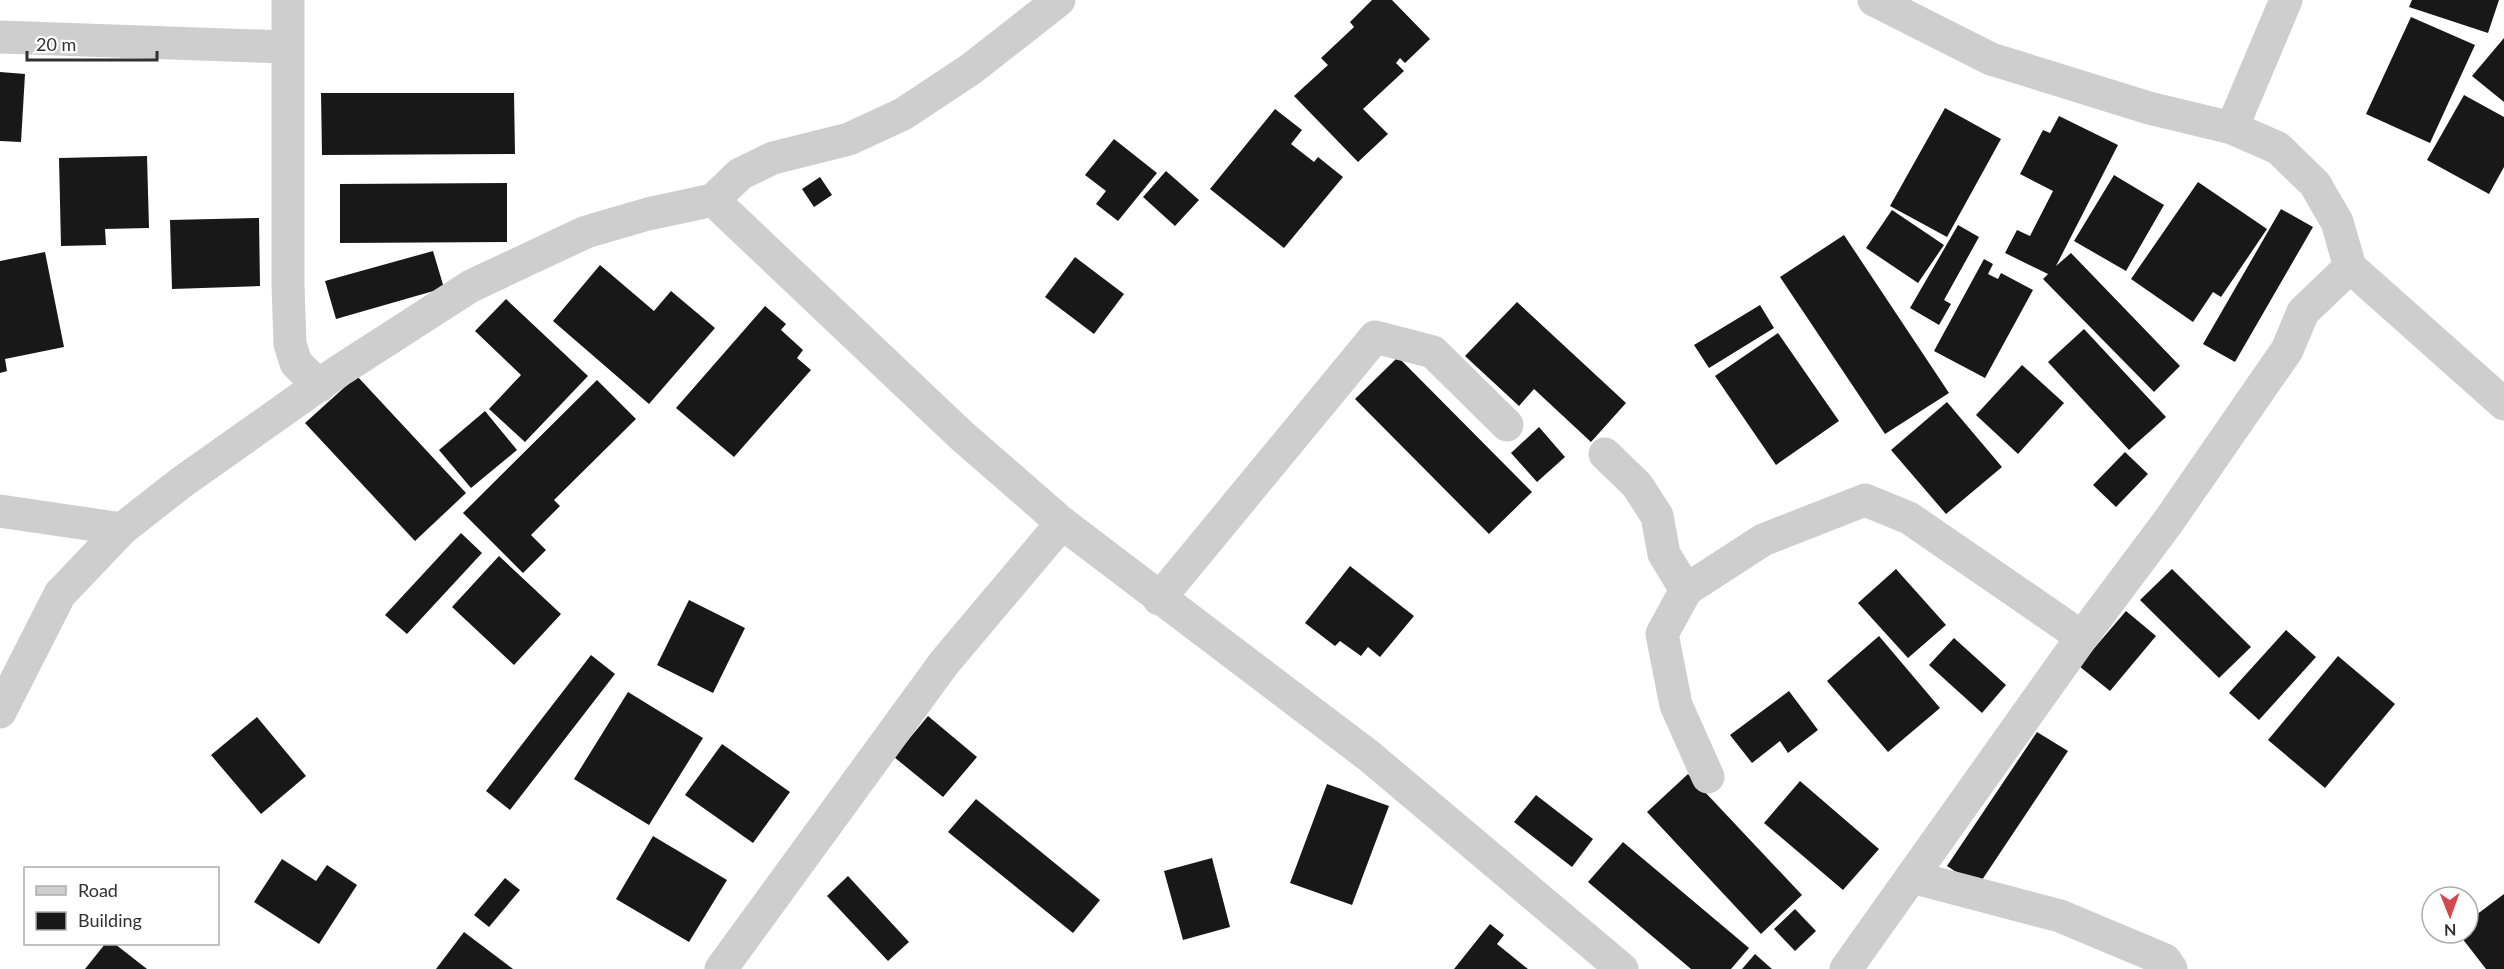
<svg xmlns="http://www.w3.org/2000/svg" width="2504" height="969" viewBox="0 0 2504 969" font-family="Lato,sans-serif">
	<style>
		.building { fill: #181818 }
		.lines { fill: none; stroke-linecap: round; stroke-linejoin: round }
		.minor { stroke: #cecece; stroke-width: 33 }
	</style>
	<rect width="100%" height="100%" fill="#fff"/>
	<g class="building">
		<path d="M 1372,0 L 1392,0 L 1430,39 L 1405,63 L 1400,58 L 1396,63 L 1404,71 L 1363,109 L 1388,134 L 1358,162 L 1294,96 L 1328,65 L 1321,58 L 1354,27 L 1350,22 Z"/>
		<path d="M 2412,0 L 2499,0 L 2488,33 L 2409,7 Z"/>
		<path d="M 2411,17 L 2475,45 L 2430,143 L 2366,114 Z"/>
		<path d="M 2504,38 L 2504,102 L 2472,76 Z"/>
		<path d="M 0,72 L 25,74 L 21,142 L 0,141 Z"/>
		<path d="M 321,93 L 514,93 L 515,154 L 322,155 Z"/>
		<path d="M 2464,95 L 2504,117 L 2504,167 L 2489,194 L 2427,160 Z"/>
		<path d="M 1945,108 L 2001,139 L 1947,237 L 1890,206 Z"/>
		<path d="M 1275,109 L 1302,130 L 1291,144 L 1314,162 L 1318,157 L 1343,177 L 1284,248 L 1210,189 Z"/>
		<path d="M 2059,116 L 2118,145 L 2056,266 L 2071,253 L 2180,366 L 2154,392 L 2043,279 L 2048,274 L 2005,253 L 2017,230 L 2030,236 L 2053,191 L 2020,174 L 2043,130 L 2050,133 Z"/>
		<path d="M 1114,139 L 1157,173 L 1118,221 L 1096,204 L 1106,191 L 1085,175 Z"/>
		<path d="M 147,156 L 149,228 L 105,229 L 106,245 L 61,246 L 59,158 Z"/>
		<path d="M 1166,171 L 1199,200 L 1175,226 L 1143,197 Z"/>
		<path d="M 2114,175 L 2164,205 L 2126,271 L 2074,241 Z"/>
		<path d="M 820,177 L 832,195 L 814,207 L 802,189 Z"/>
		<path d="M 2198,182 L 2267,229 L 2221,297 L 2213,292 L 2193,322 L 2131,279 Z"/>
		<path d="M 507,183 L 507,242 L 340,243 L 340,184 Z"/>
		<path d="M 2281,209 L 2313,227 L 2235,362 L 2203,344 Z"/>
		<path d="M 1892,210 L 1944,245 L 1918,283 L 1866,248 Z"/>
		<path d="M 259,218 L 260,286 L 172,289 L 170,220 Z"/>
		<path d="M 1958,225 L 1979,237 L 1944,300 L 1951,304 L 1939,325 L 1910,308 Z"/>
		<path d="M 1844,235 L 1949,393 L 1885,434 L 1780,277 Z"/>
		<path d="M 433,251 L 444,288 L 336,319 L 325,281 Z"/>
		<path d="M 45,252 L 64,347 L 5,359 L 7,371 L 0,373 L 0,261 Z"/>
		<path d="M 1075,257 L 1124,294 L 1094,334 L 1045,297 Z"/>
		<path d="M 1984,259 L 1993,264 L 1988,274 L 1998,279 L 2001,273 L 2033,290 L 1985,378 L 1934,351 Z"/>
		<path d="M 600,265 L 654,311 L 671,291 L 715,328 L 649,404 L 553,321 Z"/>
		<path d="M 506,299 L 588,376 L 525,442 L 489,409 L 521,375 L 475,331 Z"/>
		<path d="M 1517,302 L 1626,403 L 1591,442 L 1534,389 L 1519,406 L 1465,356 Z"/>
		<path d="M 1760,305 L 1774,328 L 1709,368 L 1694,345 Z"/>
		<path d="M 765,306 L 786,324 L 781,330 L 803,350 L 797,358 L 811,370 L 734,457 L 676,408 Z"/>
		<path d="M 2084,329 L 2166,417 L 2129,450 L 2048,362 Z"/>
		<path d="M 1778,333 L 1839,421 L 1776,465 L 1715,376 Z"/>
		<path d="M 1398,357 L 1532,492 L 1489,534 L 1355,399 Z"/>
		<path d="M 2022,365 L 2064,403 L 2018,454 L 1976,415 Z"/>
		<path d="M 357,376 L 466,493 L 415,541 L 305,423 Z"/>
		<path d="M 597,380 L 636,419 L 554,500 L 560,506 L 531,535 L 546,550 L 523,573 L 463,513 Z"/>
		<path d="M 1947,402 L 2002,467 L 1946,514 L 1891,450 Z"/>
		<path d="M 485,411 L 517,450 L 471,488 L 439,450 Z"/>
		<path d="M 1539,427 L 1565,457 L 1537,482 L 1511,453 Z"/>
		<path d="M 2125,452 L 2148,474 L 2116,507 L 2093,485 Z"/>
		<path d="M 461,533 L 482,553 L 407,634 L 385,615 Z"/>
		<path d="M 499,556 L 561,614 L 514,665 L 452,607 Z"/>
		<path d="M 1350,566 L 1414,616 L 1380,657 L 1368,647 L 1361,656 L 1340,641 L 1335,646 L 1305,623 Z"/>
		<path d="M 1896,569 L 1946,625 L 1908,658 L 1858,603 Z"/>
		<path d="M 2172,569 L 2251,647 L 2219,678 L 2140,600 Z"/>
		<path d="M 689,600 L 745,628 L 713,693 L 657,665 Z"/>
		<path d="M 2126,611 L 2156,636 L 2110,691 L 2079,666 Z"/>
		<path d="M 2286,630 L 2316,657 L 2259,720 L 2229,693 Z"/>
		<path d="M 1879,636 L 1940,708 L 1888,752 L 1827,681 Z"/>
		<path d="M 1954,638 L 2006,685 L 1982,713 L 1929,665 Z"/>
		<path d="M 591,655 L 615,674 L 510,810 L 486,791 Z"/>
		<path d="M 2338,656 L 2395,704 L 2325,788 L 2268,740 Z"/>
		<path d="M 1789,691 L 1818,730 L 1788,753 L 1780,741 L 1752,763 L 1730,735 Z"/>
		<path d="M 628,692 L 703,738 L 649,825 L 574,779 Z"/>
		<path d="M 928,716 L 977,757 L 943,797 L 894,757 Z"/>
		<path d="M 257,717 L 306,776 L 261,814 L 211,755 Z"/>
		<path d="M 2037,732 L 2068,751 L 1978,886 L 1947,866 Z"/>
		<path d="M 722,744 L 790,792 L 753,843 L 685,795 Z"/>
		<path d="M 1688,774 L 1802,895 L 1761,934 L 1647,812 Z"/>
		<path d="M 1800,781 L 1879,849 L 1843,890 L 1764,823 Z"/>
		<path d="M 1327,784 L 1389,806 L 1352,905 L 1290,883 Z"/>
		<path d="M 1536,795 L 1593,839 L 1572,867 L 1514,822 Z"/>
		<path d="M 976,799 L 1100,900 L 1073,933 L 948,832 Z"/>
		<path d="M 653,836 L 727,880 L 689,942 L 616,899 Z"/>
		<path d="M 1623,842 L 1749,948 L 1731,969 L 1691,969 L 1588,882 Z"/>
		<path d="M 1212,858 L 1230,927 L 1183,940 L 1164,871 Z"/>
		<path d="M 282,859 L 316,881 L 327,865 L 357,885 L 319,944 L 254,902 Z"/>
		<path d="M 848,876 L 909,942 L 888,961 L 827,896 Z"/>
		<path d="M 505,878 L 520,890 L 489,927 L 474,915 Z"/>
		<path d="M 2504,894 L 2504,969 L 2486,969 L 2458,933 L 2468,933 L 2468,921 Z"/>
		<path d="M 1795,909 L 1816,931 L 1795,951 L 1774,929 Z"/>
		<path d="M 1490,924 L 1504,935 L 1497,944 L 1528,969 L 1454,969 Z"/>
		<path d="M 464,932 L 513,969 L 436,969 Z"/>
		<path d="M 105,944 L 115,944 L 147,969 L 85,969 Z"/>
		<path d="M 1755,954 L 1772,969 L 1742,969 Z"/>
	</g>
	<g class="lines">
		<g class="minor">
			<path d="M 288,0 L 288,285 L 290,344 L 296,363 L 319,386"/>
			<path d="M 1874,0 L 1991,59 L 2149,108 L 2232,128 L 2278,148 L 2315,184 L 2337,222 L 2350,267 L 2504,404"/>
			<path d="M 0,37 L 286,47"/>
			<path d="M 2232,128 L 2286,0"/>
			<path d="M 713,200 L 961,435 L 1062,523 L 1369,756 L 1622,969"/>
			<path d="M 1605,454 L 1637,485 L 1657,516 L 1664,554 L 1686,590"/>
			<path d="M 0,511 L 122,529"/>
			<path d="M 1159,599 L 1375,337 L 1433,352 L 1507,425"/>
			<path d="M 0,712 L 60,594 L 122,529 L 182,482 L 339,371 L 471,286 L 586,232 L 648,214 L 713,200 L 740,174 L 773,158 L 849,139 L 903,114 L 971,69 L 1059,0"/>
			<path d="M 1708,777 L 1676,705 L 1662,634 L 1686,590 L 1763,540 L 1865,500 L 1909,518 L 2082,637"/>
			<path d="M 1912,877 L 2060,916 L 2165,960 L 2171,969"/>
			<path d="M 721,969 L 944,663 L 1062,523"/>
			<path d="M 1846,969 L 2082,637 L 2168,522 L 2287,350 L 2303,312 L 2350,267"/>
		</g>
	</g>
	<rect x="24" y="867" width="195" height="78" fill="#ffffff" stroke="#adadad" stroke-width="1.5"/>
	<rect x="36" y="886" width="30" height="9" fill="#cecece" stroke="#adadad" stroke-width="1.5"/>
	<text x="78" y="897" font-size="18" fill="#313131">Road</text>
	<rect x="36" y="912" width="30" height="18" fill="#181818" stroke="#adadad" stroke-width="1.5"/>
	<text x="78" y="927" font-size="18" fill="#313131">Building</text>
	<g transform="translate(2450 915) rotate(179)"><circle r="28" fill="#ffffff" stroke="#adadad" stroke-width="1.5"/>
	<path d="M0-4.5L10 22L0 15L-10 22Z" fill="#d4474d"/>
	<text y="-9" font-size="16" font-weight="bold" text-anchor="middle" fill="#313131">N</text>
	</g>
	<path d="M27 51v9h130v-9" fill="none" stroke="#313131" stroke-width="3"/>
	<text x="36" y="51" font-size="18" fill="#313131" stroke="#ffffff" stroke-width="4.5" paint-order="stroke">20 m</text>
</svg>
